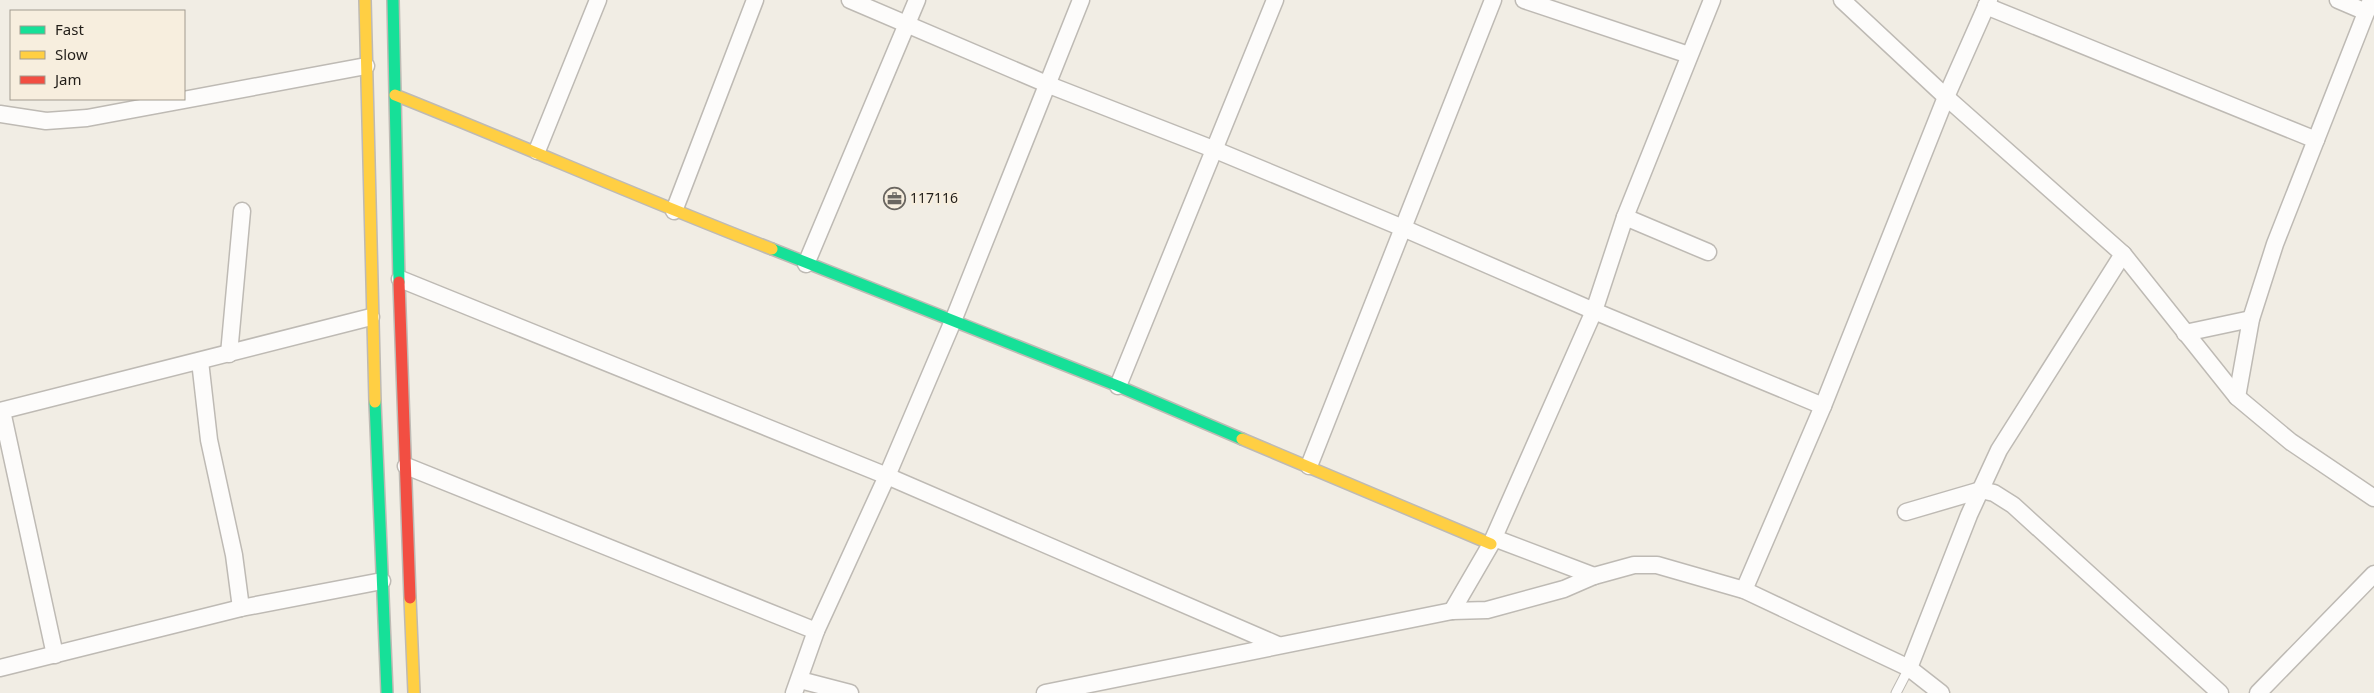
<svg xmlns="http://www.w3.org/2000/svg" width="2374" height="693" viewBox="0 0 2374 693" font-family="'Noto Sans',sans-serif">
	<style>
		.lines { fill: none; stroke-linecap: round; stroke-linejoin: round }
		.lane-casing { stroke: #bebab4; stroke-width: 11 }
		.street-casing { stroke: #bebab4; stroke-width: 19 }
		.fast-casing { stroke: #bebab4; stroke-width: 14 }
		.slow-casing { stroke: #bebab4; stroke-width: 14 }
		.jam-casing { stroke: #bebab4; stroke-width: 14 }
		.lane { stroke: #fdfcfb; stroke-width: 9 }
		.street { stroke: #fdfcfb; stroke-width: 16 }
		.fast { stroke: #16e098; stroke-width: 11 }
		.slow { stroke: #ffcf43; stroke-width: 11 }
		.jam { stroke: #f24e42; stroke-width: 11 }
		.labels { text-anchor: middle; stroke-width: 4.5; stroke-linejoin: round; paint-order: stroke }
		.poi-label { font-size: 14px; fill: #221e19; stroke: #f7eede; text-anchor: start }
	</style>
	<rect width="100%" height="100%" fill="#f1ede4"/>
	<g class="lines">
		<defs>
			<path id="lane" d="M 1896,693 L 1909,668"/>
			<g id="street">
				<path d="M 850,0 L 1049,85 L 1213,149 L 1403,228 L 1594,311 L 1823,406"/>
				<path d="M 1524,0 L 1689,55"/>
				<path d="M 1842,0 L 1946,97 L 2123,254 L 2237,397 L 2291,442 L 2374,498"/>
				<path d="M 2338,0 L 2366,12"/>
				<path d="M 1986,6 L 2316,140"/>
				<path d="M 0,114 L 46,121 L 87,118 L 366,66"/>
				<path d="M 537,151 L 598,0"/>
				<path d="M 674,211 L 755,0"/>
				<path d="M 1625,217 L 1708,252"/>
				<path d="M 806,264 L 917,0"/>
				<path d="M 400,279 L 887,476 L 1278,645"/>
				<path d="M 2185,333 L 2251,319"/>
				<path d="M 229,354 L 242,211"/>
				<path d="M 200,361 L 209,440 L 234,555 L 241,608"/>
				<path d="M 1118,386 L 1275,0"/>
				<path d="M 2237,397 L 2251,319 L 2275,244 L 2371,0"/>
				<path d="M 0,411 L 371,317"/>
				<path d="M 2,411 L 55,655"/>
				<path d="M 406,466 L 816,631"/>
				<path d="M 1309,466 L 1493,0"/>
				<path d="M 1906,512 L 1981,490 L 1994,493 L 2013,505 L 2220,693"/>
				<path d="M 1494,538 L 1594,576"/>
				<path d="M 1744,590 L 1823,406 L 1946,97 L 1989,0"/>
				<path d="M 1452,611 L 1491,544 L 1594,311 L 1625,217 L 1712,0"/>
				<path d="M 0,668 L 241,608 L 382,581"/>
				<path d="M 1909,668 L 1969,515 L 1999,450 L 2123,254"/>
				<path d="M 800,680 L 850,693"/>
				<path d="M 794,693 L 816,631 L 887,476 L 953,321 L 1081,0"/>
				<path d="M 1045,693 L 1452,611 L 1487,610 L 1564,589 L 1594,576 L 1634,565 L 1657,565 L 1744,590 L 1909,668 L 1941,693"/>
				<path d="M 2258,693 L 2374,574"/>
			</g>
			<g id="fast">
				<path d="M 393,0 L 399,282"/>
				<path d="M 772,249 L 1118,386 L 1242,439"/>
				<path d="M 375,402 L 387,693"/>
			</g>
			<g id="slow">
				<path d="M 365,0 L 375,402"/>
				<path d="M 395,95 C 521,145 645,200 772,249"/>
				<path d="M 1242,439 L 1491,544"/>
				<path d="M 410,598 L 414,693"/>
			</g>
			<path id="jam" d="M 399,282 L 410,598"/>
		</defs>
		<use href="#lane" class="lane-casing"/>
		<use href="#street" class="street-casing"/>
		<use href="#fast" class="fast-casing"/>
		<use href="#slow" class="slow-casing"/>
		<use href="#jam" class="jam-casing"/>
		<use href="#lane" class="lane"/>
		<use href="#street" class="street"/>
		<use href="#fast" class="fast"/>
		<use href="#slow" class="slow"/>
		<use href="#jam" class="jam"/>
	</g>
	<defs>
		<symbol id="office-ring" viewBox="-11 -11 22 22"><circle r="9.5" fill="#f7eede" stroke="#6a6660" stroke-width="1.5"/><path d="M-6-3h4V-5.5h4V-3h4V5H-6ZM-1-4.5V-3h2v-1.5ZM-6 0V1H6V0Z" fill="#6a6660"/></symbol>
	</defs>
	<g fill-rule="evenodd">
		<use href="#office-ring" x="882" y="186" width="25" height="25"/>
	</g>
	<g class="labels">
		<g class="poi-label">
			<text x="910" y="203">117116</text>
		</g>
	</g>
	<rect x="10" y="10" width="175" height="90" fill="#f7eede" stroke="#a29b8f"/>
	<rect x="20" y="26" width="25" height="8" fill="#16e098" stroke="#a29b8f"/>
	<text x="55" y="35" font-size="15" fill="#221e19">Fast</text>
	<rect x="20" y="51" width="25" height="8" fill="#ffcf43" stroke="#a29b8f"/>
	<text x="55" y="60" font-size="15" fill="#221e19">Slow</text>
	<rect x="20" y="76" width="25" height="8" fill="#f24e42" stroke="#a29b8f"/>
	<text x="55" y="85" font-size="15" fill="#221e19">Jam</text>
</svg>
